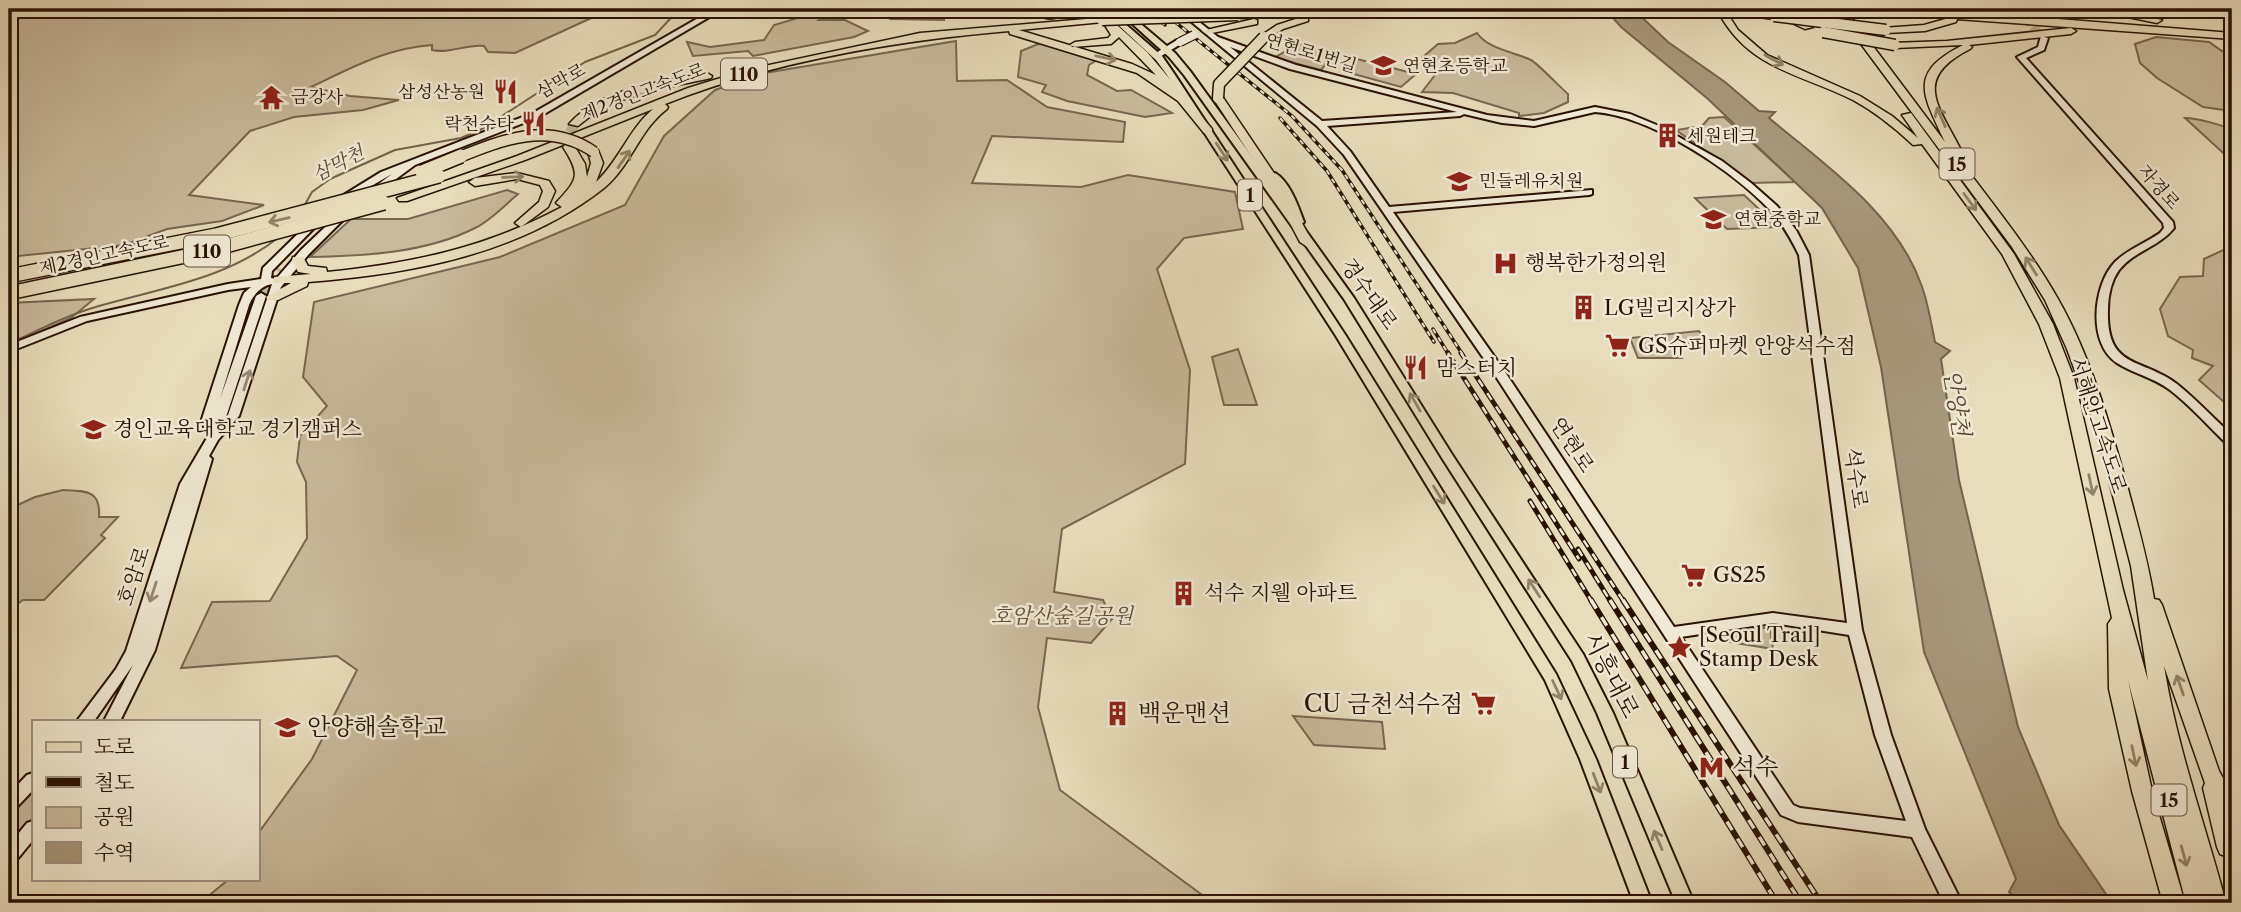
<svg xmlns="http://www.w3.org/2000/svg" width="2241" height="912" viewBox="0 0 2241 912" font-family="'Libre Caslon Text','Noto Serif KR',serif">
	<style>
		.green { fill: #c8ba9c; stroke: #786650; stroke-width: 2 }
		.water { fill: #a7987c; stroke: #75624c; stroke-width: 2 }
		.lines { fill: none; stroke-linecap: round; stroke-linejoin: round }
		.stream { stroke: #75624c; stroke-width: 2 }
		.secondary-tunnel-far1 { stroke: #c2b496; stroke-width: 8; stroke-dasharray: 8 3.5; stroke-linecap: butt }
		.secondary-tunnel { stroke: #c2b496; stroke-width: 10; stroke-dasharray: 10 5; stroke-linecap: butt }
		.highway-tunnel { stroke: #c2b496; stroke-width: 10; stroke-dasharray: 10 5; stroke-linecap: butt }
		.secondary-casing { stroke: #291203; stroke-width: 4 }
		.primary-casing { stroke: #291203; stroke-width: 4 }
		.highway-casing { stroke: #291203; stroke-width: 3 }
		.secondary { fill: #f0e9d3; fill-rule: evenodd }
		.primary { fill: #e8ddbb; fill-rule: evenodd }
		.highway { fill: #e8ddbb; fill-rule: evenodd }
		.rail-far2-casing { stroke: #291203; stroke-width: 3.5 }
		.rail-far1-casing { stroke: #291203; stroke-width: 5 }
		.rail-casing { stroke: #291203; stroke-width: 6 }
		.rail-far2 { stroke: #f0e9d3; stroke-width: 2; stroke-dasharray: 5; stroke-linecap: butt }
		.rail-far1 { stroke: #f0e9d3; stroke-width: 2.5; stroke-dasharray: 8; stroke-linecap: butt }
		.rail { stroke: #f0e9d3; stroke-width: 3.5; stroke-dasharray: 10; stroke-linecap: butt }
		.secondary-bridge-casing { stroke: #291203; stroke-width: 10; stroke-linecap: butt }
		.highway-bridge-far1-casing { stroke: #291203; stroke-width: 13; stroke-linecap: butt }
		.highway-bridge-casing { stroke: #291203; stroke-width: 16; stroke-linecap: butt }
		.secondary-bridge { stroke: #f0e9d3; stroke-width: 8 }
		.highway-bridge-far1 { stroke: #e8ddbb; stroke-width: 10 }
		.highway-bridge { stroke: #e8ddbb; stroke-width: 13 }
		.oneway { stroke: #928268 }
		.oneway2 { stroke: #968875 }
		.labels { text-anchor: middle; stroke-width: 5; stroke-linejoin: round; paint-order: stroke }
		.far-street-label { font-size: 18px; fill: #291203; stroke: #f0e9d3 }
		.far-poi-label { font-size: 18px; fill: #291203; stroke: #f0e9d3; text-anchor: start }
		.shield { fill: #f0e9d3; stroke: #655241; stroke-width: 2 }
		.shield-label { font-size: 19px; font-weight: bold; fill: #291203 }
		.far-water-label { font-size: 19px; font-style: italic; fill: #5b4833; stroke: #f0e9d3 }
		.poi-label { font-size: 21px; fill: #291203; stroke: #f0e9d3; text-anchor: start }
		.street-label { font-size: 21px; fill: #291203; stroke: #f0e9d3 }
		.park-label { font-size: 21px; font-style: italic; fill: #614d39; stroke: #f0e9d3 }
		.water-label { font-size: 23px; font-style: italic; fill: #5b4833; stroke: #f0e9d3 }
		.near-street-label { font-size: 24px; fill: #291203; stroke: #f0e9d3 }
		.near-poi-label { font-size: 24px; fill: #291203; stroke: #f0e9d3; text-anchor: start }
	</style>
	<rect width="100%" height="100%" fill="#e8ddbb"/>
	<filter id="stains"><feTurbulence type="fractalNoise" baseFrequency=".00286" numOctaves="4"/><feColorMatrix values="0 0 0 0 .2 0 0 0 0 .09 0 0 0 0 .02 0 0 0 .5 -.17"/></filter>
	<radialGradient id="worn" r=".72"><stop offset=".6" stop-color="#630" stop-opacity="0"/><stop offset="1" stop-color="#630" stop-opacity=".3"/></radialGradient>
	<g class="green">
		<path d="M 9,9 L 292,9 L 306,15 L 316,9 L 611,9 L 515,53 L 488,52 L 484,46 C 466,44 450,54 432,50 L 432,45 C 387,48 351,68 311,87 L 350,96 L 399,100 L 363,110 L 294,117 L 250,131 L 189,195 L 264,205 L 222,221 L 167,229 L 124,245 L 9,257 Z"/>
		<path d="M 828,9 L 853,14 L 825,16 L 819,20 L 845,20 L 868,31 L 854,37 L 753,56 L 748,51 L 693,56 L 687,42 L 710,47 L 764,40 L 774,25 Z"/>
		<path d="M 883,9 L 971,9 L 973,13 L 963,16 L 944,14 L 944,20 L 890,19 Z"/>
		<path d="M 1477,33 C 1488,49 1514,52 1531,60 C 1537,63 1560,87 1568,94 L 1568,102 L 1544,113 L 1519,116 L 1519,113 L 1453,93 L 1422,92 L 1445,62 L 1423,57 L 1438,44 L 1455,43 Z"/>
		<path d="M 2156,37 L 2209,42 L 2222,51 L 2232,53 L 2232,111 L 2203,107 L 2157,78 L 2140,63 L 2135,44 Z"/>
		<path d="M 956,41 L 957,81 L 1007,80 L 1047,107 L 1125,122 L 1123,142 L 992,136 L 972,183 L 1081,187 L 1128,175 L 1235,192 L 1243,229 L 1184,238 L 1157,269 L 1190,370 L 1185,464 L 1062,529 L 1054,592 L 1103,600 L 1112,619 L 1091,643 L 1047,638 L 1038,707 L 1060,790 L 1213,903 L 200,903 L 229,879 L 257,879 L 257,835 L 312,759 L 357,670 L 337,656 L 181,668 L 212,602 L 270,601 L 307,538 L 306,482 L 297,462 L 300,436 L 327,406 L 303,377 L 314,302 L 500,257 L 625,205 L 664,136 L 715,90 L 765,73 Z"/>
		<path d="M 1043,42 L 1066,51 L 1100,58 L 1089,65 L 1087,75 L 1117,91 L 1131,90 L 1172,113 L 1145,117 L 1067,101 L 1042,92 L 1046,85 L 1018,77 L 1021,51 Z"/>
		<path d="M 1298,44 L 1313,50 L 1336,51 L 1321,70 L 1274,58 Z"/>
		<path d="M 1353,58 L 1416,74 L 1401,87 L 1350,73 L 1349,61 Z"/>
		<path d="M 1724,117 L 1795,182 L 1751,183 L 1676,130 L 1702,126 L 1709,118 Z"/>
		<path d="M 2185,118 C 2196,118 2223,125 2232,130 L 2232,161 Z"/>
		<path d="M 507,190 L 518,194 C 505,205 490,221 475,228 C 426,253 364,256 310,257 L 351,219 L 408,219 Z"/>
		<path d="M 1744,195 L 1778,227 L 1727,229 L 1695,198 Z"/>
		<path d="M 2232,246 L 2232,409 L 2199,380 L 2213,366 L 2192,358 L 2193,350 L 2168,336 L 2160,309 L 2180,277 L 2203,276 L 2204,259 Z"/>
		<path d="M 94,299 L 71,318 L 9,345 L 9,303 Z"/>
		<path d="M 1699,331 L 1702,335 L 1699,342 L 1676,345 L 1682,358 L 1638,358 L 1630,338 Z"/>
		<path d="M 1238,349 L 1257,405 L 1224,405 L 1212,357 Z"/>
		<path d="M 63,490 C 86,491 101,490 99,517 L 118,517 L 101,535 L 105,538 L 44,600 L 23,600 L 9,610 L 9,509 L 35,497 Z"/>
		<path d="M 1770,627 L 1773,649 L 1718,640 L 1715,635 Z"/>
		<path d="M 1293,716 L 1382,722 L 1385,749 L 1314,745 Z"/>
		<path d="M 33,791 L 33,818 L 9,847 L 9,815 Z"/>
	</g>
	<path class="water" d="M 1605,9 L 1633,9 L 1668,42 L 1725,82 L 1759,111 L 1775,112 L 1769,118 C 1825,165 1895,212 1921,284 C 1928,302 1931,323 1935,342 L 1950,351 L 1941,359 L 1959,480 L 2018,727 L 2059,825 L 2112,903 L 2022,903 L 2009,892 L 2016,879 L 1924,652 L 1881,367 L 1858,268 L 1822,208 L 1708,99 L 1621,27 Z"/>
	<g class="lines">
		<g class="stream">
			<path d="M 303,208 L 312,192 L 330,179 L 395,150 L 461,138 L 482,129 L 585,62 L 655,35 L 670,19 L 686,9"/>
			<path d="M 9,344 C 38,330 67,315 99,306 C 161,288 227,279 279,237"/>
		</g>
		<path class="secondary-tunnel-far1" d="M 2017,10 L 2044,38"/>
		<path class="secondary-tunnel" d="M 261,296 L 279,268"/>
		<path class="highway-tunnel" d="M 569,147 L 568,138 L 574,124"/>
		<defs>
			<g id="secondary">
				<path d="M 714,9 L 723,9 L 539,117 L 415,165 L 377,193 L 374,194 L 369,191 L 392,174 L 342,203 L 336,203 L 334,201 L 381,172 L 533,113 Z"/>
				<path d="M 1176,9 L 1183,9 L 1218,37 L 1296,65 L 1487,115 L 1534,121 L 1595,107 L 1630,114 L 1659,126 L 1722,161 L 1751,183 L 1777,206 L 1796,230 L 1809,255 L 1862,630 L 1891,735 L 1925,829 L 1962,903 L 1944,903 L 1912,837 L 1798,822 L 1781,815 L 1493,372 L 1344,155 L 1317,126 ZM 1230,47 L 1290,69 L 1457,112 L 1322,121 ZM 1595,112 C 1651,116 1732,170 1770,210 C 1783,224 1791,239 1799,255 L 1847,623 L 1773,613 L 1674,627 L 1505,372 L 1393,212 L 1589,195 L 1592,194 L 1592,190 L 1389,207 L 1350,151 L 1327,126 L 1460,116 L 1464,114 L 1502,123 L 1534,126 ZM 1773,623 L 1849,635 L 1875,735 L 1906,821 L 1800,808 L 1793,805 L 1681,637 Z"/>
				<path d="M 2013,9 L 2020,9 L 2021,10 L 2017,12 Z"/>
				<path d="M 2041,36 L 2048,38 L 2044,50 L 2026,58 L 2173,222 L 2174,228 C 2159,247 2134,251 2119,270 C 2111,281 2108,297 2108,310 C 2106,370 2142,357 2177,384 C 2197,400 2214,419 2232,435 L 2232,446 L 2228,445 C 2208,426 2191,406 2170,390 C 2153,377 2134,374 2117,363 C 2087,343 2093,285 2115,262 C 2128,249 2146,243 2160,233 L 2164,228 L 2163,223 L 2017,57 L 2038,47 Z"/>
				<path d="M 1177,40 L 1184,42 L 1158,58 L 1151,56 Z"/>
				<path d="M 345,210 L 348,211 L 348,215 L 309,254 L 281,287 L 239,416 L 218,440 L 209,456 L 212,459 L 155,650 L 120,721 L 104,721 L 133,665 L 94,721 L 77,721 L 116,669 L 126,651 L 180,484 L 207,438 L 202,419 L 239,305 L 244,293 L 251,287 L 228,290 L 87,321 L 9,352 L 9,345 L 80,317 L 228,284 L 261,279 L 263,268 L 314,218 L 320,218 L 320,222 L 272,271 L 271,278 L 276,279 L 301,250 L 342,211 ZM 272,284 L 228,415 L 226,417 L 266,296 L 261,293 L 256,296 L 220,399 L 249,305 C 253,295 261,286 272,284 Z"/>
				<path d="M 33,773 L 33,790 L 15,809 L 9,811 L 9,794 L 27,775 Z"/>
				<path d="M 33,821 L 33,840 L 15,862 L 9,865 L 9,845 L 27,823 Z"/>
			</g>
			<g id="primary">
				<path d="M 1101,9 L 1108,9 L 1162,56 L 1175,75 L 1346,336 L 1556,674 L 1596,759 L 1652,903 L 1634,903 L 1580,759 L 1545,680 L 1336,336 L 1167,75 L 1156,60 Z"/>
				<path d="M 1116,9 L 1123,9 L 1175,53 L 1190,71 L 1289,208 L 1270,176 L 1275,173 C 1290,182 1298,206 1304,222 L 1301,224 L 1354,298 L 1453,456 L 1583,654 L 1613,713 L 1694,903 L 1676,903 L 1597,713 L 1572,661 L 1442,458 L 1344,299 L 1184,75 L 1169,57 Z"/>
			</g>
			<g id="highway">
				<path d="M 1025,9 L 1037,9 L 1061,16 C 1051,22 1034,16 1025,9 Z"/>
				<path d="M 1089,9 L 1099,9 L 1147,52 L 1212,129 L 1212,133 L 1204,133 L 1178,101 L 1137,73 L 1010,34 L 1009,31 C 893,41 774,61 665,104 L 668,107 L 667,109 C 639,130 631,166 604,188 C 520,254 412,274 308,282 L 307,286 L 278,300 L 268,300 L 266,297 L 291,283 L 274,283 L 274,277 L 311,274 L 298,272 L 292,260 L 293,257 L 303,257 L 308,266 L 326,268 L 327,272 C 413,263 485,248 562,207 L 556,203 C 577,180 582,176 563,147 L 565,145 L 575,147 L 585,164 L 587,177 L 591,163 L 588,152 L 598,150 L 603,163 L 596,182 C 619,161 629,129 653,109 L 525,160 L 407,201 L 399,201 L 397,198 L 517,156 L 688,88 L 750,69 L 920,33 L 1098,18 ZM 1103,22 L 1111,35 L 1108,38 L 1075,42 L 1070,45 L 1072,47 L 1111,44 L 1119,37 L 1156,75 L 1132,64 L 1019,30 Z"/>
				<path d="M 1351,9 L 1437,9 L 1432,12 L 1238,18 L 1233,15 L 1238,12 Z"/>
				<path d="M 1714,9 L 1739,9 L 1777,14 L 1779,16 L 1774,19 L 1727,13 L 1738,30 L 1767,55 L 1860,96 L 1892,116 L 1918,138 L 1902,115 L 1911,113 L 2014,254 L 2053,324 L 2074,378 L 2123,590 L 2148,681 L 2131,566 L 2095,426 L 2067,349 L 2045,300 L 2012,247 L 1835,9 L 1845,9 L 1945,142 C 1923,95 1907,73 1963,45 L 1895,48 L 1892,47 L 1892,43 L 1947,41 L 2071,28 L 2076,31 L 2071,34 L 1969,45 L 1972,47 L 1970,49 C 1911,79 1939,106 1962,152 L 1956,155 C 1991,202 2029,248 2058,299 C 2091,357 2110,425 2128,489 C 2138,526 2148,561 2154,599 L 2159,600 L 2162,605 L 2219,771 L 2232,794 L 2232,855 L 2228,857 L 2220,854 L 2217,847 L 2203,788 L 2205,783 L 2164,666 C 2177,748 2205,824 2226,903 L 2186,903 L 2128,680 L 2152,791 L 2185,903 L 2163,903 L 2132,791 L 2109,689 L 2108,624 L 2112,618 L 2060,378 L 2039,324 L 2002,254 L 1922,144 L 1913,145 C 1895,128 1875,112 1853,100 C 1802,74 1751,70 1720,15 L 1724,12 Z"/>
				<path d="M 1884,9 L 2033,17 L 2232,33 L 2232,39 L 1957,19 L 1956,22 L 1925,31 L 1886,33 L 1881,30 L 1883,28 L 1924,25 L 1949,18 L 1881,14 L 1881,10 Z"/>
				<path d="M 2088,9 L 2108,9 L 2162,20 L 2157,23 Z"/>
				<path d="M 1784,13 L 1811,25 L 1813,27 L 1805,29 L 1781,18 L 1779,16 Z"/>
				<path d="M 1305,16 L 1308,17 L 1308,21 L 1283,29 L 1267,39 L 1259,37 L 1277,25 Z"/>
				<path d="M 1254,19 L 1257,20 L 1257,24 L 1207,34 L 1202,31 Z"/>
				<path d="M 707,73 L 712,76 L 711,78 C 664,89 615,93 578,126 L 569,124 C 602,87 661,83 707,73 Z"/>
				<path d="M 1214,96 L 1222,96 L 1282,185 L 1312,242 L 1310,245 L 1306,246 L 1300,242 L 1270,185 L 1213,98 Z"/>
				<path d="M 517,173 L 549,181 L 555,191 L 548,207 L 521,227 L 515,223 L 539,202 L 543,191 L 540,185 L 517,179 L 475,186 L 469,182 L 475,178 Z"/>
			</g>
		</defs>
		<use href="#secondary" class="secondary-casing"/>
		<use href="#primary" class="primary-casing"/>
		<use href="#highway" class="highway-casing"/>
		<use href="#secondary" class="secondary"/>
		<use href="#primary" class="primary"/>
		<use href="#highway" class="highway"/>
		<defs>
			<g id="rail-far2">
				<path d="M 1145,9 L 1165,25"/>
				<path d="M 1159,9 L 1292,116 L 1342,170 L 1463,355"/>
				<path d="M 1280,118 L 1327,171 L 1434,342"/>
				<path d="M 1433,329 L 1449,355"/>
			</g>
			<g id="rail-far1">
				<path d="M 1448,353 L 1579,559"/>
				<path d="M 1461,353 L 1624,602"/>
				<path d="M 1530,501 L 1592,602"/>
				<path d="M 1578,549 L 1611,602"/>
			</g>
			<g id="rail">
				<path d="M 1591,600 L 1777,903"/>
				<path d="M 1610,600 L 1801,903"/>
				<path d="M 1623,600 L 1821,903"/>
			</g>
		</defs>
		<use href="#rail-far2" class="rail-far2-casing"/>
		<use href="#rail-far1" class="rail-far1-casing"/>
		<use href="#rail" class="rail-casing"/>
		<use href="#rail-far2" class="rail-far2"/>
		<use href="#rail-far1" class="rail-far1"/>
		<use href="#rail" class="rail"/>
		<defs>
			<path id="secondary-bridge" d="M 1180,42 L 1194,35"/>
			<g id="highway-bridge-far1">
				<path d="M 1792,9 L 1884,12"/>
				<path d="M 1774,16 L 1886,30"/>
				<path d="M 1102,20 L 1238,15"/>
				<path d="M 1823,32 L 1895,45"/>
				<path d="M 1218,98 L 1219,84 L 1264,37"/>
				<path d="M 457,158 C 504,139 549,121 594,152"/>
			</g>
			<g id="highway-bridge">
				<path d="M 422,172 L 461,156"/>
				<path d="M 9,276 L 216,235 L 439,176"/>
				<path d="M 9,293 L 200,253 L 384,203"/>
			</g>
		</defs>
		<use href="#secondary-bridge" class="secondary-bridge-casing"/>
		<use href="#highway-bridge-far1" class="highway-bridge-far1-casing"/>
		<use href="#highway-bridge" class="highway-bridge-casing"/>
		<use href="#secondary-bridge" class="secondary-bridge"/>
		<use href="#highway-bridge-far1" class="highway-bridge-far1"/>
		<use href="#highway-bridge" class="highway-bridge"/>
	</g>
	<defs><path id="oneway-shaft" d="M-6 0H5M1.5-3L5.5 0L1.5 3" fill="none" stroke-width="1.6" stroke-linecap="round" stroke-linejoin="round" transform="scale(1.75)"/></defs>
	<g class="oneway">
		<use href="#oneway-shaft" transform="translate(1106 58) rotate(12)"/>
		<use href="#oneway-shaft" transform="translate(1774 60) rotate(29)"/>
		<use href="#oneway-shaft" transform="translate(1941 117) rotate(-114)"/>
		<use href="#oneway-shaft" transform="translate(1222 152) rotate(57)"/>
		<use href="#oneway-shaft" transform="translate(624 159) rotate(-55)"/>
		<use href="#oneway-shaft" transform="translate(513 177) rotate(-2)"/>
		<use href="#oneway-shaft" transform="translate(1970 202) rotate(54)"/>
		<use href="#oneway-shaft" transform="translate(279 220) rotate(167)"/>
		<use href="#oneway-shaft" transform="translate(2031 266) rotate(-122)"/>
		<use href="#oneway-shaft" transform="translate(1415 402) rotate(-120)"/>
		<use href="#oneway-shaft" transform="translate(2091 485) rotate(78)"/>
		<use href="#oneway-shaft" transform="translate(1439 495) rotate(58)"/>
		<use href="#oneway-shaft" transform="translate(1534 588) rotate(-123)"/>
		<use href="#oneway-shaft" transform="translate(2180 685) rotate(-109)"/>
		<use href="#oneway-shaft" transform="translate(1557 690) rotate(65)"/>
		<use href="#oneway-shaft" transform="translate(2134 756) rotate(78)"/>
		<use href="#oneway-shaft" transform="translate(1597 783) rotate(69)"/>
		<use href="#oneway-shaft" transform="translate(1658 840) rotate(-113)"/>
		<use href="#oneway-shaft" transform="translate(2184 856) rotate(75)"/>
	</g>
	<g class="oneway2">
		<use href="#oneway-shaft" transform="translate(247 380) rotate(-72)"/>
		<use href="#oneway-shaft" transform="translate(153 592) rotate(108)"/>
	</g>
	<defs>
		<symbol id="school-bare" viewBox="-9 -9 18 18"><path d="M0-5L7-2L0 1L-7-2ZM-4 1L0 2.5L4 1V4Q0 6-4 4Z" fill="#8f2418" stroke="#f0e9d3" stroke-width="2.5" paint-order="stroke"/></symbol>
		<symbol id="restaurant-bare" viewBox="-9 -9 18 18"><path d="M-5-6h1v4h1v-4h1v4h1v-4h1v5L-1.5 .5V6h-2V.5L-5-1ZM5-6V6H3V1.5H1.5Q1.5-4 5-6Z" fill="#8f2418" stroke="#f0e9d3" stroke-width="2.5" paint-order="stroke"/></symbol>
		<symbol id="temple-bare" viewBox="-9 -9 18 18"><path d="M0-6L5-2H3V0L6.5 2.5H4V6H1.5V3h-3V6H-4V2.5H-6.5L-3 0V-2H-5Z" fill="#8f2418" stroke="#f0e9d3" stroke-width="2.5" paint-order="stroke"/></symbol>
		<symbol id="building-bare" viewBox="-9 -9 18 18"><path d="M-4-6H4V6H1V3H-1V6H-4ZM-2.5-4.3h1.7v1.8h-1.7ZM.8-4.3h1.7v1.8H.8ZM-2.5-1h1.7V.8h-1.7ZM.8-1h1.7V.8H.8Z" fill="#8f2418" stroke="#f0e9d3" stroke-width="2.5" paint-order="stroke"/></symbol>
		<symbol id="hospital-bare" viewBox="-9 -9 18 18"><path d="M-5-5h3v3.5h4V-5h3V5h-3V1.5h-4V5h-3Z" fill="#8f2418" stroke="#f0e9d3" stroke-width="2.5" paint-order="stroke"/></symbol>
		<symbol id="supermarket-bare" viewBox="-9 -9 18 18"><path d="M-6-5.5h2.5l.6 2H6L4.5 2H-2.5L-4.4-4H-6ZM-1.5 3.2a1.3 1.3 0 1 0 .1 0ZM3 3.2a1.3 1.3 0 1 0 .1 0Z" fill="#8f2418" stroke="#f0e9d3" stroke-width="2.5" paint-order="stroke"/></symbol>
		<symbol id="university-bare" viewBox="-9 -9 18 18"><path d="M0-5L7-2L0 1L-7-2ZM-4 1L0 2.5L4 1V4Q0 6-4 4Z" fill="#8f2418" stroke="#f0e9d3" stroke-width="2.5" paint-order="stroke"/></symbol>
		<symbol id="sight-bare" viewBox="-9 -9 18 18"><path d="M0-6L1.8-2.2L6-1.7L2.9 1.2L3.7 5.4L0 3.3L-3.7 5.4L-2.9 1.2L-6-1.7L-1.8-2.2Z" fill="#8f2418" stroke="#f0e9d3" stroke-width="2.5" paint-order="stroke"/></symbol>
		<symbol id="metro-bare" viewBox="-9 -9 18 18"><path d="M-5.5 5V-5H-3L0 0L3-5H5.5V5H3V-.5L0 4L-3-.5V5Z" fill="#8f2418" stroke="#f0e9d3" stroke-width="2.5" paint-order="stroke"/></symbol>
	</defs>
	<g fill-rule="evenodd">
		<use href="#school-bare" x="1366" y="48" width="35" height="35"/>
		<use href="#restaurant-bare" x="488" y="74" width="35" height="35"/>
		<use href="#temple-bare" x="254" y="80" width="35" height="35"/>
		<use href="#restaurant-bare" x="516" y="106" width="35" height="35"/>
		<use href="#building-bare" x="1650" y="118" width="35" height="35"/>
		<use href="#school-bare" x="1442" y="164" width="35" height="35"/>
		<use href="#school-bare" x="1696" y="202" width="35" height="35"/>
		<use href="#hospital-bare" x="1488" y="246" width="35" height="35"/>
		<use href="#building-bare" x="1566" y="290" width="35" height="35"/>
		<use href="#supermarket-bare" x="1600" y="328" width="35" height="35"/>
		<use href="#restaurant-bare" x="1398" y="350" width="35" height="35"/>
		<use href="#university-bare" x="76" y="412" width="35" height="35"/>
		<use href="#supermarket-bare" x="1676" y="558" width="35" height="35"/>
		<use href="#building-bare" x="1166" y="576" width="35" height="35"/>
		<use href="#sight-bare" x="1662" y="630" width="35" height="35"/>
		<use href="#supermarket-bare" x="1466" y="686" width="35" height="35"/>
		<use href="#building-bare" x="1100" y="696" width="35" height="35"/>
		<use href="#school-bare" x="270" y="710" width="35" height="35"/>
		<use href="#metro-bare" x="1694" y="750" width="35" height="35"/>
	</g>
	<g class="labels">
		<g class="far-street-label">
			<text transform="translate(1311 53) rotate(17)" y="6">연현로1번길</text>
			<text transform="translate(561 81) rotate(-29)" y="6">삼막로</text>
			<text transform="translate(643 92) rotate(-21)" y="6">제2경인고속도로</text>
			<text transform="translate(2159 187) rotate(49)" y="6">자경로</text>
			<text transform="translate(104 255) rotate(-12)" y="6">제2경인고속도로</text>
		</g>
		<g class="far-poi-label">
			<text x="1403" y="72">연현초등학교</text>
			<text x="485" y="98" text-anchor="end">삼성산농원</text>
			<text x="291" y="103">금강사</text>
			<text x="514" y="130" text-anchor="end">락천수타</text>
			<text x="1687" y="142">세원테크</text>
			<text x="1479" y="187">민들레유치원</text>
			<text x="1734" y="225">연현중학교</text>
		</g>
		<g class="shield">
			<rect x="721" y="58.5" width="46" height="31" rx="5"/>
			<rect x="1939.5" y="148.5" width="35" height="31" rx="5"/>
			<rect x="1238" y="179.5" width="24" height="31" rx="5"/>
			<rect x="184" y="235.5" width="46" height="31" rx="5"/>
			<rect x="1613" y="746.5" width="24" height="31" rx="5"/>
			<rect x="2151.5" y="784.5" width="35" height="31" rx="5"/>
		</g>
		<g class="shield-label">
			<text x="744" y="81">110</text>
			<text x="1957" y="171">15</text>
			<text x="1250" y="202">1</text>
			<text x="207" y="258">110</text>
			<text x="1625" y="769">1</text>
			<text x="2169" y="807">15</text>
		</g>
		<g class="far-water-label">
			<text transform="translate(338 163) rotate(-27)" y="7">삼막천</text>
		</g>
		<g class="poi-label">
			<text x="1525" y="270">행복한가정의원</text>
			<text x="1604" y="315">LG빌리지상가</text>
			<text x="1638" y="353">GS슈퍼마켓 안양석수점</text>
			<text x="1436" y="375">맘스터치</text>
			<text x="113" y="436">경인교육대학교 경기캠퍼스</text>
			<text x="1713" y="582">GS25</text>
			<text x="1204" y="600">석수 지웰 아파트</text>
			<text x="1699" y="642">[Seoul Trail]<tspan x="1699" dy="24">Stamp Desk</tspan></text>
		</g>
		<g class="street-label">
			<text transform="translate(1369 294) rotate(55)" y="7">경수대로</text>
			<text transform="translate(2098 425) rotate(72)" y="7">서해안고속도로</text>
			<text transform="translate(1572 445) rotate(57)" y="7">연현로</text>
			<text transform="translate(1856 478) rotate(82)" y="7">석수로</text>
			<text transform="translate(134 576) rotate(-72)" y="7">호암로</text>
		</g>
		<g class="park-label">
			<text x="1062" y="623">호암산숲길공원</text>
		</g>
		<g class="water-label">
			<text transform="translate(1957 403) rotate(81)" y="8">안양천</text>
		</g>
		<g class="near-street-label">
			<text transform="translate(1611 675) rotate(63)" y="8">시흥대로</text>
		</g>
		<g class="near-poi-label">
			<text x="1463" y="712" text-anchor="end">CU 금천석수점</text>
			<text x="1138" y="721">백운맨션</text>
			<text x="307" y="735">안양해솔학교</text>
			<text x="1732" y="775">석수</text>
		</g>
	</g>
	<rect width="2241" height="912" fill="none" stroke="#e8ddbb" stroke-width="35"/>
	<rect x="10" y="10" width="2220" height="891" fill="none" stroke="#291203" stroke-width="3.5"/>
	<rect x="18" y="18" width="2206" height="877" fill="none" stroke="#291203" stroke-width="2"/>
	<rect x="32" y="720" width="228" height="161" fill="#f0e9d3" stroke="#a09380" stroke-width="2"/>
	<rect x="46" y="742" width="35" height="10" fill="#e8ddbb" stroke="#a09380" stroke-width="2"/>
	<text x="94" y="754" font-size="21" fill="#291203">도로</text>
	<rect x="46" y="777" width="35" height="10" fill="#291203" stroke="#a09380" stroke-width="2"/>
	<text x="94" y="790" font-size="21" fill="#291203">철도</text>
	<rect x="46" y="807" width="35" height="21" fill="#c8ba9c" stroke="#a09380" stroke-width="2"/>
	<text x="94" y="824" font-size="21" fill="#291203">공원</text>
	<rect x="46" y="842" width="35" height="21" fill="#a7987c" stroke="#a09380" stroke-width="2"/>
	<text x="94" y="860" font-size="21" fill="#291203">수역</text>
	<rect width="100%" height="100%" filter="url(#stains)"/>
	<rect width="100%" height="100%" fill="url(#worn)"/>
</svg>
